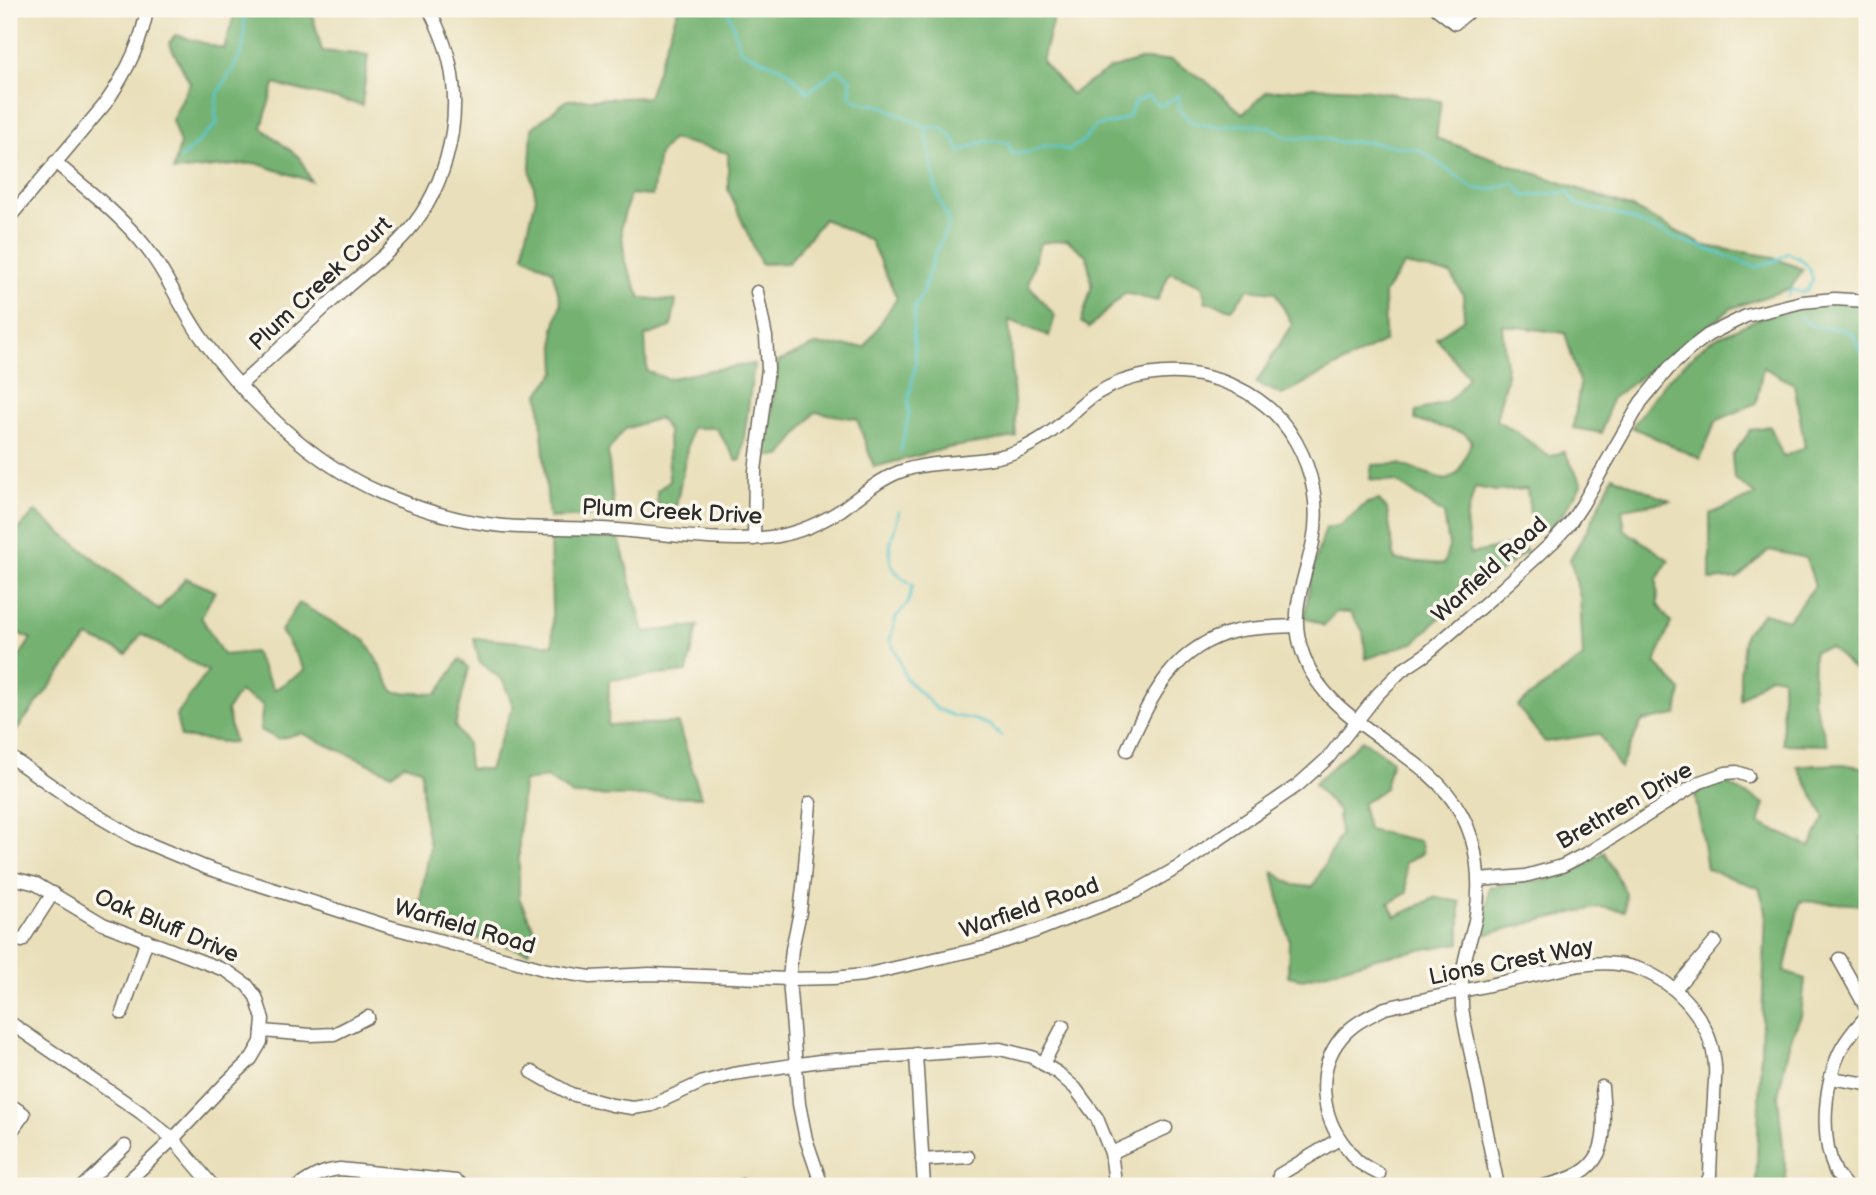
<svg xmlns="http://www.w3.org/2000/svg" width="1876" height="1195" viewBox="0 0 1876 1195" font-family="'Balsamiq Sans',sans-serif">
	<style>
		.forest { fill: #74b272; stroke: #506e4e; stroke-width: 2 }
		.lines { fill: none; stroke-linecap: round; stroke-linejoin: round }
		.stream { stroke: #5ac7cd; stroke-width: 2.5 }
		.minor-casing { stroke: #6e6a5d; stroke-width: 15 }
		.minor { stroke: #fff; stroke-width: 12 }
		.labels { text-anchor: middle; stroke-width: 7; stroke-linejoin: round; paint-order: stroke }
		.street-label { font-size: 23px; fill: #2b2b2b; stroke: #fbf7ec }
	</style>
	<rect width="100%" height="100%" fill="#fbf7ec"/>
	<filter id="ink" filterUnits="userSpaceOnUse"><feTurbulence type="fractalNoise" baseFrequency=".0143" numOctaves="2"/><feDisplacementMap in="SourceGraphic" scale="14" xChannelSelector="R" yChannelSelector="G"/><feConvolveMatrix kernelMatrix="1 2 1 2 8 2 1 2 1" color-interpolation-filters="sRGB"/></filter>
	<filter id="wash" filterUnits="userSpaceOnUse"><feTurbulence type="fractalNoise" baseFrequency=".00686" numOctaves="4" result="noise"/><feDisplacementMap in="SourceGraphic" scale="28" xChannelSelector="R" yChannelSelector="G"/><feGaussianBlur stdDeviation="1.57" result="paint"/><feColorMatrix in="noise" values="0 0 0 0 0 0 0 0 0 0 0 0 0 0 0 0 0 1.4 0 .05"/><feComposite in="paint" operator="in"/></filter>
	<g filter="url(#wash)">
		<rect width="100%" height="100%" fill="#e9dfba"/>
		<g class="forest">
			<path d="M 236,9 L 311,9 L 322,51 L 368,55 L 362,105 L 274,84 L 262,128 L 300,158 L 311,181 L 255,163 L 173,171 L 180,144 L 172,120 L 190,83 L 169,43 L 176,35 L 224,49 Z"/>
			<path d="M 678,9 L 1058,9 L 1053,19 L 1042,61 L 1071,94 L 1110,69 L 1140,60 L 1171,60 L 1206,81 L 1243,114 L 1266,92 L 1314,87 L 1362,89 L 1441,101 L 1436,138 L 1632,208 L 1705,246 L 1768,256 L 1803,269 L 1791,288 L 1732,308 L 1611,399 L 1602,433 L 1573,428 L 1580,385 L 1565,333 L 1502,325 L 1507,375 L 1496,420 L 1515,431 L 1550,457 L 1564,451 L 1582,484 L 1563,513 L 1548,530 L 1530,514 L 1527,489 L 1496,491 L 1475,487 L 1466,520 L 1470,554 L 1519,543 L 1527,551 L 1436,621 L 1415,642 L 1366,659 L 1363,631 L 1350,613 L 1336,612 L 1324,626 L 1305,617 C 1308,586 1315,557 1326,528 L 1341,525 L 1367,503 L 1379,500 L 1387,510 L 1395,560 L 1444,564 L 1449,546 L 1444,514 L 1397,482 L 1370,479 L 1372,465 L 1399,464 L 1446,480 L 1458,473 L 1472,441 L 1464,433 L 1415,420 L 1416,411 C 1446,403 1452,404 1468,376 L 1436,338 L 1464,319 L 1463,295 L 1451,274 L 1404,265 L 1384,293 L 1385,341 L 1282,395 L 1256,383 L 1292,324 L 1275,292 L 1248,289 L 1232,309 L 1206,302 L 1202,285 L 1170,272 L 1157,301 L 1125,293 L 1089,328 L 1081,322 L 1092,286 L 1087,256 L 1067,240 L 1040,243 L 1028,284 L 1055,316 L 1049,336 L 1009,320 L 1016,437 L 947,448 L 874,467 L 857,419 L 815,412 L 781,456 L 765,456 L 778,362 L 815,345 L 865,347 L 897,298 L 870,240 L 824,219 L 788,263 L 761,264 L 728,189 L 728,153 L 672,139 L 659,154 L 652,196 L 630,194 L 621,226 L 625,262 L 641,298 L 676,301 L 671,327 L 645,336 L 647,371 L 667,379 L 711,370 L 754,364 L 741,460 L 737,461 L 716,428 L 691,428 L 676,507 L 658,509 L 657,491 L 669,481 L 668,431 L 659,418 L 625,429 L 608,451 L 614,515 L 549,518 L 539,393 L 556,372 L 554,328 L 561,303 L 552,270 L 524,256 L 526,238 L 536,198 L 530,168 L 532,128 L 567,100 L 648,97 Z"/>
			<path d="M 1832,299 L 1867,301 L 1867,682 L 1830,647 L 1814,651 L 1813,700 L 1828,745 L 1783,744 L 1782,677 L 1769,676 L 1740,700 L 1740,673 L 1745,633 L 1764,613 L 1788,620 L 1815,586 L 1806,558 L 1769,550 L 1738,578 L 1710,580 L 1710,514 L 1756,495 L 1734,478 L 1732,456 L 1751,430 L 1770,426 L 1783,457 L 1805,447 L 1794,384 L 1763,367 L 1756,403 L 1716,421 L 1700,459 L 1632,427 L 1666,381 L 1709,341 L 1762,317 Z"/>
			<path d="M 1613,476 L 1670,501 L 1622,509 L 1625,530 L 1669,560 L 1657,579 L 1658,605 L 1671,623 L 1655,663 L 1681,690 L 1677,715 L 1642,721 L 1620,768 L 1599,734 L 1545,742 L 1517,706 L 1583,657 L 1580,597 L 1570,559 L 1590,525 Z"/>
			<path d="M 35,512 L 159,610 L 186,578 L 215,591 L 201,617 L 223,655 L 254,652 L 274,690 L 305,670 L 281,631 L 299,603 L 366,641 L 394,692 L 437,694 L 460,659 L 469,668 L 455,726 L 467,744 L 469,769 L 489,769 L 513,706 L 503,681 L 479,661 L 474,638 L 553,645 L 550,538 L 619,538 L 644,632 L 698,626 L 687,672 L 609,680 L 608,725 L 678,723 L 701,797 L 573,795 L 546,777 L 523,782 L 519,836 L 519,898 L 535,931 L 528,952 L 416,922 L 430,847 L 423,812 L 421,769 L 404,764 L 392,774 L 301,733 L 278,739 L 260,730 L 263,705 L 239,692 L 227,710 L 234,743 L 181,737 L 176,716 L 208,671 L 141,634 L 127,654 L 88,637 L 11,737 L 9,735 L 9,672 L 31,639 L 9,629 L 9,540 Z"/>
			<path d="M 1362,740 L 1392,760 L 1385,788 L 1362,804 L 1368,830 L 1420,841 L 1423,853 L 1405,863 L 1407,893 L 1389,903 L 1395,917 L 1436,897 L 1460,902 L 1460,943 L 1380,957 L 1303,979 L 1288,976 L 1289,940 L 1273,872 L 1294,885 L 1313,887 L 1340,835 L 1338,811 L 1314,784 Z"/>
			<path d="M 1843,764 L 1867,768 L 1867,835 L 1861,838 L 1865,882 L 1867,882 L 1867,905 L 1800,901 L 1784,972 L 1805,979 L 1801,1016 L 1790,1040 L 1778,1096 L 1787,1185 L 1787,1186 L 1756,1186 L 1766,911 L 1759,888 L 1707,869 L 1695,794 L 1722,781 L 1765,804 L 1759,823 L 1810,847 L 1825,817 L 1797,766 Z"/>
			<path d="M 1604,852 L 1626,893 L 1625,911 L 1600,907 L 1541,920 L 1484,935 L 1489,887 L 1551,879 L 1584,866 Z"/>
		</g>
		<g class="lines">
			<g class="stream">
				<path d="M 726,9 L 731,19 L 740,50 L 786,70 L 808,92 L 838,69 L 851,79 L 850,97 L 866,104 L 880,105 L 926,127 L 943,128 L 954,139 L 960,152 C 976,144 989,137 1008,143 L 1013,154 L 1031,152 L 1047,145 L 1069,150 L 1083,141 L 1095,126 L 1113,123 L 1128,117 L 1135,102 L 1148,96 L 1160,106 L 1179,95 L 1179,108 L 1190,122 L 1218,127 L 1246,124 L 1271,127 L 1288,138 L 1317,137 L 1339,142 L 1370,142 L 1420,150 L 1473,188 L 1488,190 L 1514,183 L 1525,196 L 1568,192 L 1578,205 L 1621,215 L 1674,237 L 1756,267 L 1776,261 L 1788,253 C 1802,259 1810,264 1813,280 L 1807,290 L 1802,293 L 1791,289 L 1788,296"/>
				<path d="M 180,159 L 217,124 C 209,87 234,78 243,47 C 246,35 243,21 245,9"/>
				<path d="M 1800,317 L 1812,326 L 1840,329 L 1853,334 L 1867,366"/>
				<path d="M 901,451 L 909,413 L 908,403 L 916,362 L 913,332 L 915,306 L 922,294 L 934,256 L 949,224 L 937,193 L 931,163 L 926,128"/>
				<path d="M 899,511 C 893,544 875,563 913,585 L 908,603 L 896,617 L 890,641 L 897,654 L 906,679 L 937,709 L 954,716 L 972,719 L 989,725 L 1001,736"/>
			</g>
		</g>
	</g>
	<g filter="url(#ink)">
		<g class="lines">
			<defs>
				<g id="minor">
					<path d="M 1437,9 L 1455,23 L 1472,9"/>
					<path d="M 55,162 C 84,187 115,211 140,240 C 165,269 179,306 201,337 C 245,399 312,463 381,493 C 420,510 461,522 503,526 C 541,529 580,527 618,530 C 668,534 729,544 778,536 C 801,532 822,522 841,510 C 860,496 877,481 899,472 C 939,457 983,467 1022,449 C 1032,444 1043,438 1052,431 C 1067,420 1080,404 1096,394 C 1162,353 1258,373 1296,442 C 1313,472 1320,508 1313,542 C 1304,583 1288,612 1303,654 C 1329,729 1425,746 1462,815 C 1478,845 1481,882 1476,915 C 1473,934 1465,952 1463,971 C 1461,982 1462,995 1462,1006 C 1464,1028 1471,1051 1475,1074 C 1483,1111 1490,1149 1498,1186"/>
					<path d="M 9,218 L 105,104 C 125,75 142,44 147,9"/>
					<path d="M 240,385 C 276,352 311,320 347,287 C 364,272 383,258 399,241 C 444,196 463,126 450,64 C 446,44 438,27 429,9"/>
					<path d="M 754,539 L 755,471 L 768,369 L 766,337 L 757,292"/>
					<path d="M 1127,750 C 1151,696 1174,646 1236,631 C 1256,627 1276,627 1296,626"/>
					<path d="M 9,756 L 81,806 L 135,838 L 207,868 L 387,926 L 547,970 L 590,977 L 650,974 L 789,979 L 833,978 L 864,975 L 987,947 L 1036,931 L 1135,892 L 1177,868 L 1298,785 L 1328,758 L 1377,695 L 1401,671 L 1425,655 L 1503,588 L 1554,541 L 1570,523 L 1582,505 L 1641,402 L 1669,368 L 1691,348 L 1708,335 L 1746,316 L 1802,302 L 1835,299 L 1867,301"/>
					<path d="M 810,803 L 804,878 L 800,912 L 792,949 L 789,979 L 799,1104 L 806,1139 L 822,1186"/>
					<path d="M 9,877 L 36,884 L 103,924 L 227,971 L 247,985 L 256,997 L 263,1019 L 261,1042 L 251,1059 L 225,1084 L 173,1139 L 123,1186"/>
					<path d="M 1479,880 L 1525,876 L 1562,866 L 1589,852 L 1700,782 L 1726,773 L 1737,772 L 1748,776"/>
					<path d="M 22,941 L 53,893"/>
					<path d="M 1839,959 L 1867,1009"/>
					<path d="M 1675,989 L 1715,942"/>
					<path d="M 122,1013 L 147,940"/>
					<path d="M 9,1022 L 140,1112 L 173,1139 L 213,1186"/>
					<path d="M 262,1031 L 311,1035 L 334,1034 L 368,1017"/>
					<path d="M 916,1054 L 924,1186"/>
					<path d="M 1043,1064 L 1063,1026"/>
					<path d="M 532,1072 L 571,1094 L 612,1105 L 633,1108 L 652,1105 L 703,1082 L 733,1074 L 820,1061 L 1000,1049 L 1032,1057 L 1058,1073 L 1075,1088 L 1097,1118 L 1111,1153 L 1115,1182"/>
					<path d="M 1831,1078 L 1867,1084"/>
					<path d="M 9,1104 L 24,1114 L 9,1135"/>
					<path d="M 1111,1153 L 1166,1128"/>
					<path d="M 922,1160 L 968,1157"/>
					<path d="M 1379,1174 C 1373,1171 1366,1167 1360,1163 C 1355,1159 1350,1153 1346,1147 C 1321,1117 1315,1070 1341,1038 C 1352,1024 1369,1016 1385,1008 L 1580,965 C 1600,962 1620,962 1639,969 C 1679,984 1712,1022 1715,1066 C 1716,1077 1714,1088 1714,1099 C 1712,1124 1711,1149 1710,1175 L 1706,1186"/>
					<path d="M 1279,1175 L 1339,1139"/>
					<path d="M 83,1186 L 125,1146"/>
					<path d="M 299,1186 C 313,1176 323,1171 340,1169 L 456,1181 L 463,1186"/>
					<path d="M 741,1186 L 742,1185"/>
					<path d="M 1542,1186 C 1607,1173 1607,1146 1602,1087"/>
					<path d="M 1846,1186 C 1843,1182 1839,1177 1836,1173 C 1819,1137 1824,1080 1843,1046 C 1850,1035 1858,1025 1867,1016"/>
				</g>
			</defs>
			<use href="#minor" class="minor-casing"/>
			<use href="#minor" class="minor"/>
		</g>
	</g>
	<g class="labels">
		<g class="street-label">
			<text transform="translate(320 283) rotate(-43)" y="8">Plum Creek Court</text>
			<text transform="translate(672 511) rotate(3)" y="8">Plum Creek Drive</text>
			<text transform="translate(1489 569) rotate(-42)" y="8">Warfield Road</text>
			<text transform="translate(1624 805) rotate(-30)" y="8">Brethren Drive</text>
			<text transform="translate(1029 907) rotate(-19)" y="8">Warfield Road</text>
			<text transform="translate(167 925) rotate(23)" y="8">Oak Bluff Drive</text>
			<text transform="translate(465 926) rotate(16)" y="8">Warfield Road</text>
			<text transform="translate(1511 961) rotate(-11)" y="8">Lions Crest Way</text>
		</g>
	</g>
	<rect width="1876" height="1195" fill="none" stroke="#fbf7ec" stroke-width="35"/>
</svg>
